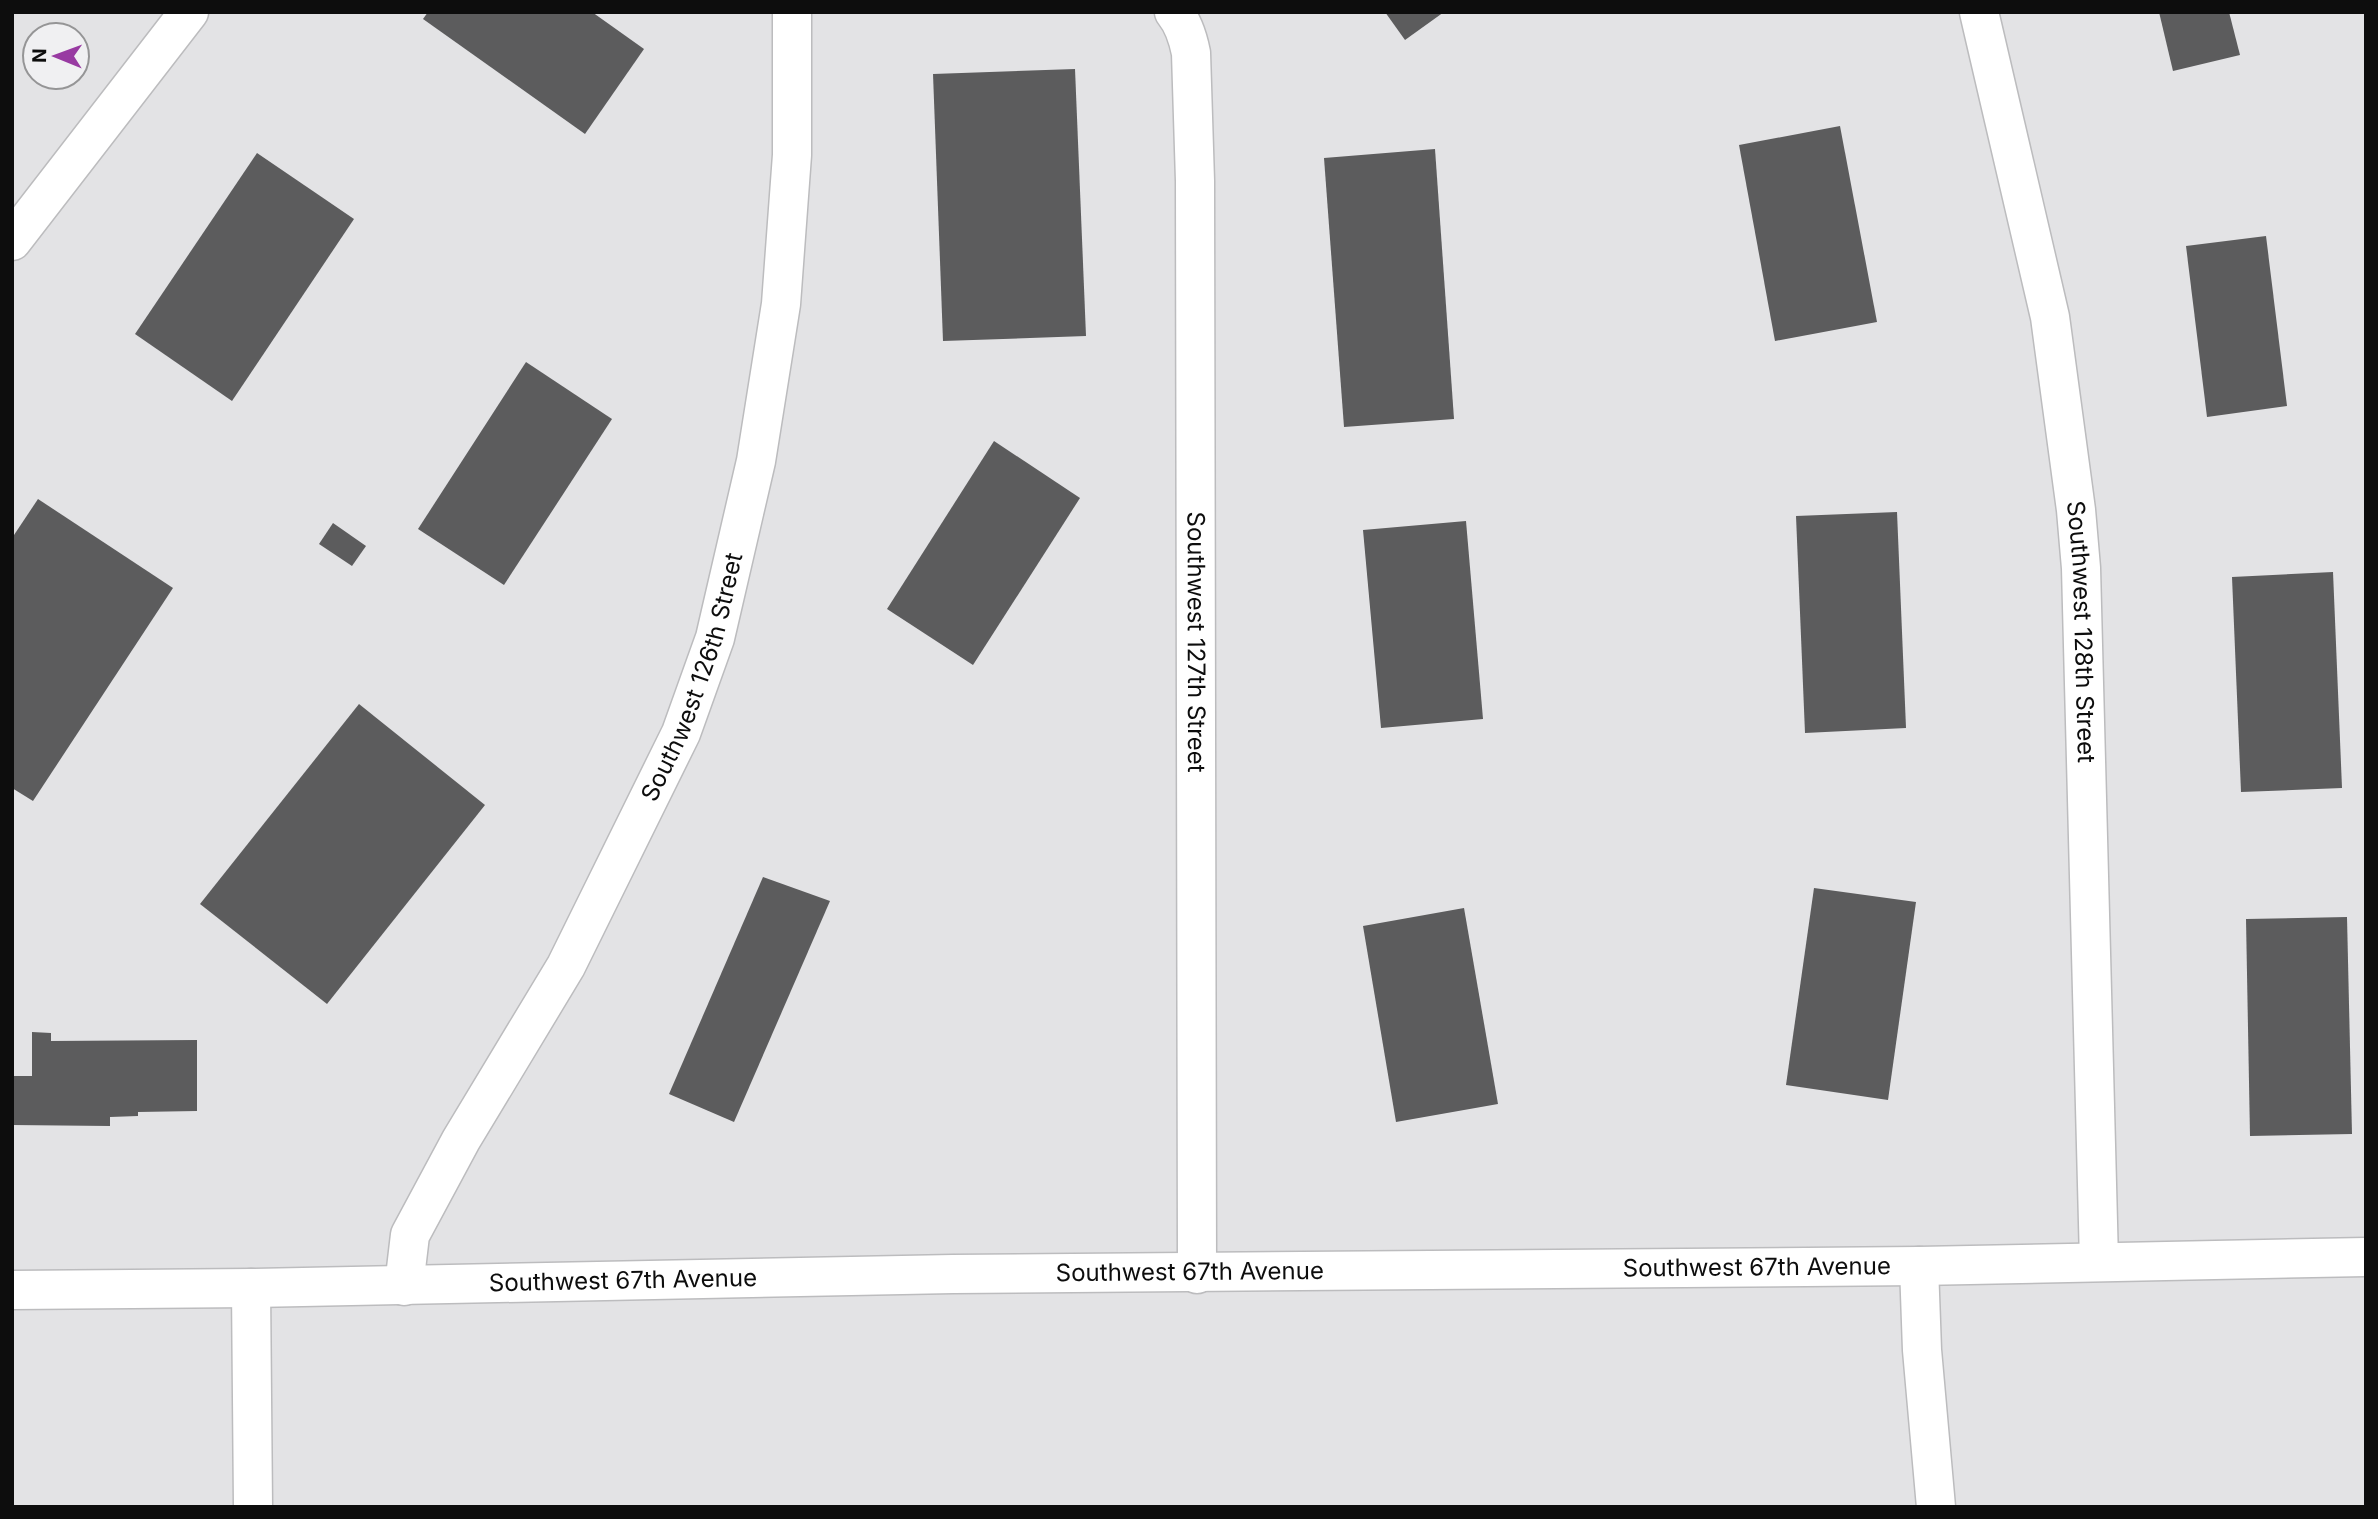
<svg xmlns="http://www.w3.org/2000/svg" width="2378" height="1519" viewBox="0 0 2378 1519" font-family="Inter,sans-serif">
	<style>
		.building { fill: #5c5c5d }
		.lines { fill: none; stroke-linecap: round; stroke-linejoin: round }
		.minor-casing { stroke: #bcbcbe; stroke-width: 41 }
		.tertiary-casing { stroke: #bcbcbe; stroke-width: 41 }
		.secondary-casing { stroke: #bcbcbe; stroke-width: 41 }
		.minor { stroke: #fff; stroke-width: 38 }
		.tertiary { stroke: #fff; stroke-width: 38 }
		.secondary { stroke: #fff; stroke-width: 38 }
		.labels { text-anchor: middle; stroke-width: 7; stroke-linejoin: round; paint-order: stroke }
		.street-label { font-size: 24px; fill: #0d0d0d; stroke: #f0f0f2 }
	</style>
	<rect width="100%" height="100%" fill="#e3e3e5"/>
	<g class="building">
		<path d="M 428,12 L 592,12 L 644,49 L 585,134 L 423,19 Z"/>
		<path d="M 1385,12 L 1444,12 L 1405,40 Z"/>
		<path d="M 2159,12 L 2229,12 L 2240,55 L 2173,71 Z"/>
		<path d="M 1075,69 L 1086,336 L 943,341 L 933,74 Z"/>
		<path d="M 1840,126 L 1877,322 L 1775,341 L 1739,145 Z"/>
		<path d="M 1435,149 L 1454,419 L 1344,427 L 1324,158 Z"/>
		<path d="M 257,153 L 354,219 L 232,401 L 135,334 Z"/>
		<path d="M 2266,236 L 2287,406 L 2207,417 L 2186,246 Z"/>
		<path d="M 526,362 L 612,419 L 504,585 L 418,529 Z"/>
		<path d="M 994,441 L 1080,498 L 973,665 L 887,609 Z"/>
		<path d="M 38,499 L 173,588 L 33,801 L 12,788 L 12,538 Z"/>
		<path d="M 1897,512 L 1906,728 L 1805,733 L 1796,516 Z"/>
		<path d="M 1466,521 L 1483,719 L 1381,728 L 1363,530 Z"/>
		<path d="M 333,523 L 366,546 L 352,566 L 319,544 Z"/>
		<path d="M 2333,572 L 2342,788 L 2241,792 L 2232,577 Z"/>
		<path d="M 359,704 L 485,805 L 327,1004 L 200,904 Z"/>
		<path d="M 763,877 L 830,901 L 734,1122 L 669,1094 Z"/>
		<path d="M 1814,888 L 1916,902 L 1888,1100 L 1786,1085 Z"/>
		<path d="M 1464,908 L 1498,1104 L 1396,1122 L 1363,926 Z"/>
		<path d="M 2347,917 L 2352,1134 L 2250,1136 L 2246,919 Z"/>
		<path d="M 32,1032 L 51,1033 L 51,1041 L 197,1040 L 197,1111 L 138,1112 L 138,1116 L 110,1117 L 110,1126 L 12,1125 L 12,1076 L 32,1076 Z"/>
	</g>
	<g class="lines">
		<defs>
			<g id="minor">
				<path id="s1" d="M 1174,12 C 1184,24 1188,38 1191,53 L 1195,181 L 1197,1274"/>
				<path id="s2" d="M 1979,12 L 2050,317 L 2076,510 L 2081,568 L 2099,1261"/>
				<path d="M 1919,1266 L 1922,1350 L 1936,1507"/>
				<path id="s3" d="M 404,1286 L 410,1235 L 461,1140 L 566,966 L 681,733 L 715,638 L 756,461 L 781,304 L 792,155 L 792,12"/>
				<path d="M 251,1288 L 253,1507"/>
			</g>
			<path id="tertiary" d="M 12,241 L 189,12"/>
			<g id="secondary">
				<path id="s4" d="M 12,1290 L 251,1288 L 953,1274 L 1919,1266 L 2366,1257"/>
			</g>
		</defs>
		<use href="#minor" class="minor-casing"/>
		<use href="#tertiary" class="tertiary-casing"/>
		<use href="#secondary" class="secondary-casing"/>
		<use href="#minor" class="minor"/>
		<use href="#tertiary" class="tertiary"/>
		<use href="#secondary" class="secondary"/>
	</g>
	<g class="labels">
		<g class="street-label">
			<text dy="8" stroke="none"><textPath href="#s2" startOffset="630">Southwest 128th Street</textPath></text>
			<text dy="8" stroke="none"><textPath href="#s1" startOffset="634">Southwest 127th Street</textPath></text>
			<text dy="8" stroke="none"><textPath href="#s3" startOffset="679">Southwest 126th Street</textPath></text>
			<text dy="8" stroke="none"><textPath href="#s4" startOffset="1745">Southwest 67th Avenue</textPath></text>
			<text dy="8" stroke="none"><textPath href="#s4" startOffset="1178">Southwest 67th Avenue</textPath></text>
			<text dy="8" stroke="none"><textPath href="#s4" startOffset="611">Southwest 67th Avenue</textPath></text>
		</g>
	</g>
	<rect width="2378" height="1519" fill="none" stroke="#0d0d0d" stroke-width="28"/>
	<g transform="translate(56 56) rotate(271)"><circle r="33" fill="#f0f0f2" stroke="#959596" stroke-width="2"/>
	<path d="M0-5L12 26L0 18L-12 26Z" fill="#983aa2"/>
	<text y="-10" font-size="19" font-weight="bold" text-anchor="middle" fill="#0d0d0d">N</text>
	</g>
</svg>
